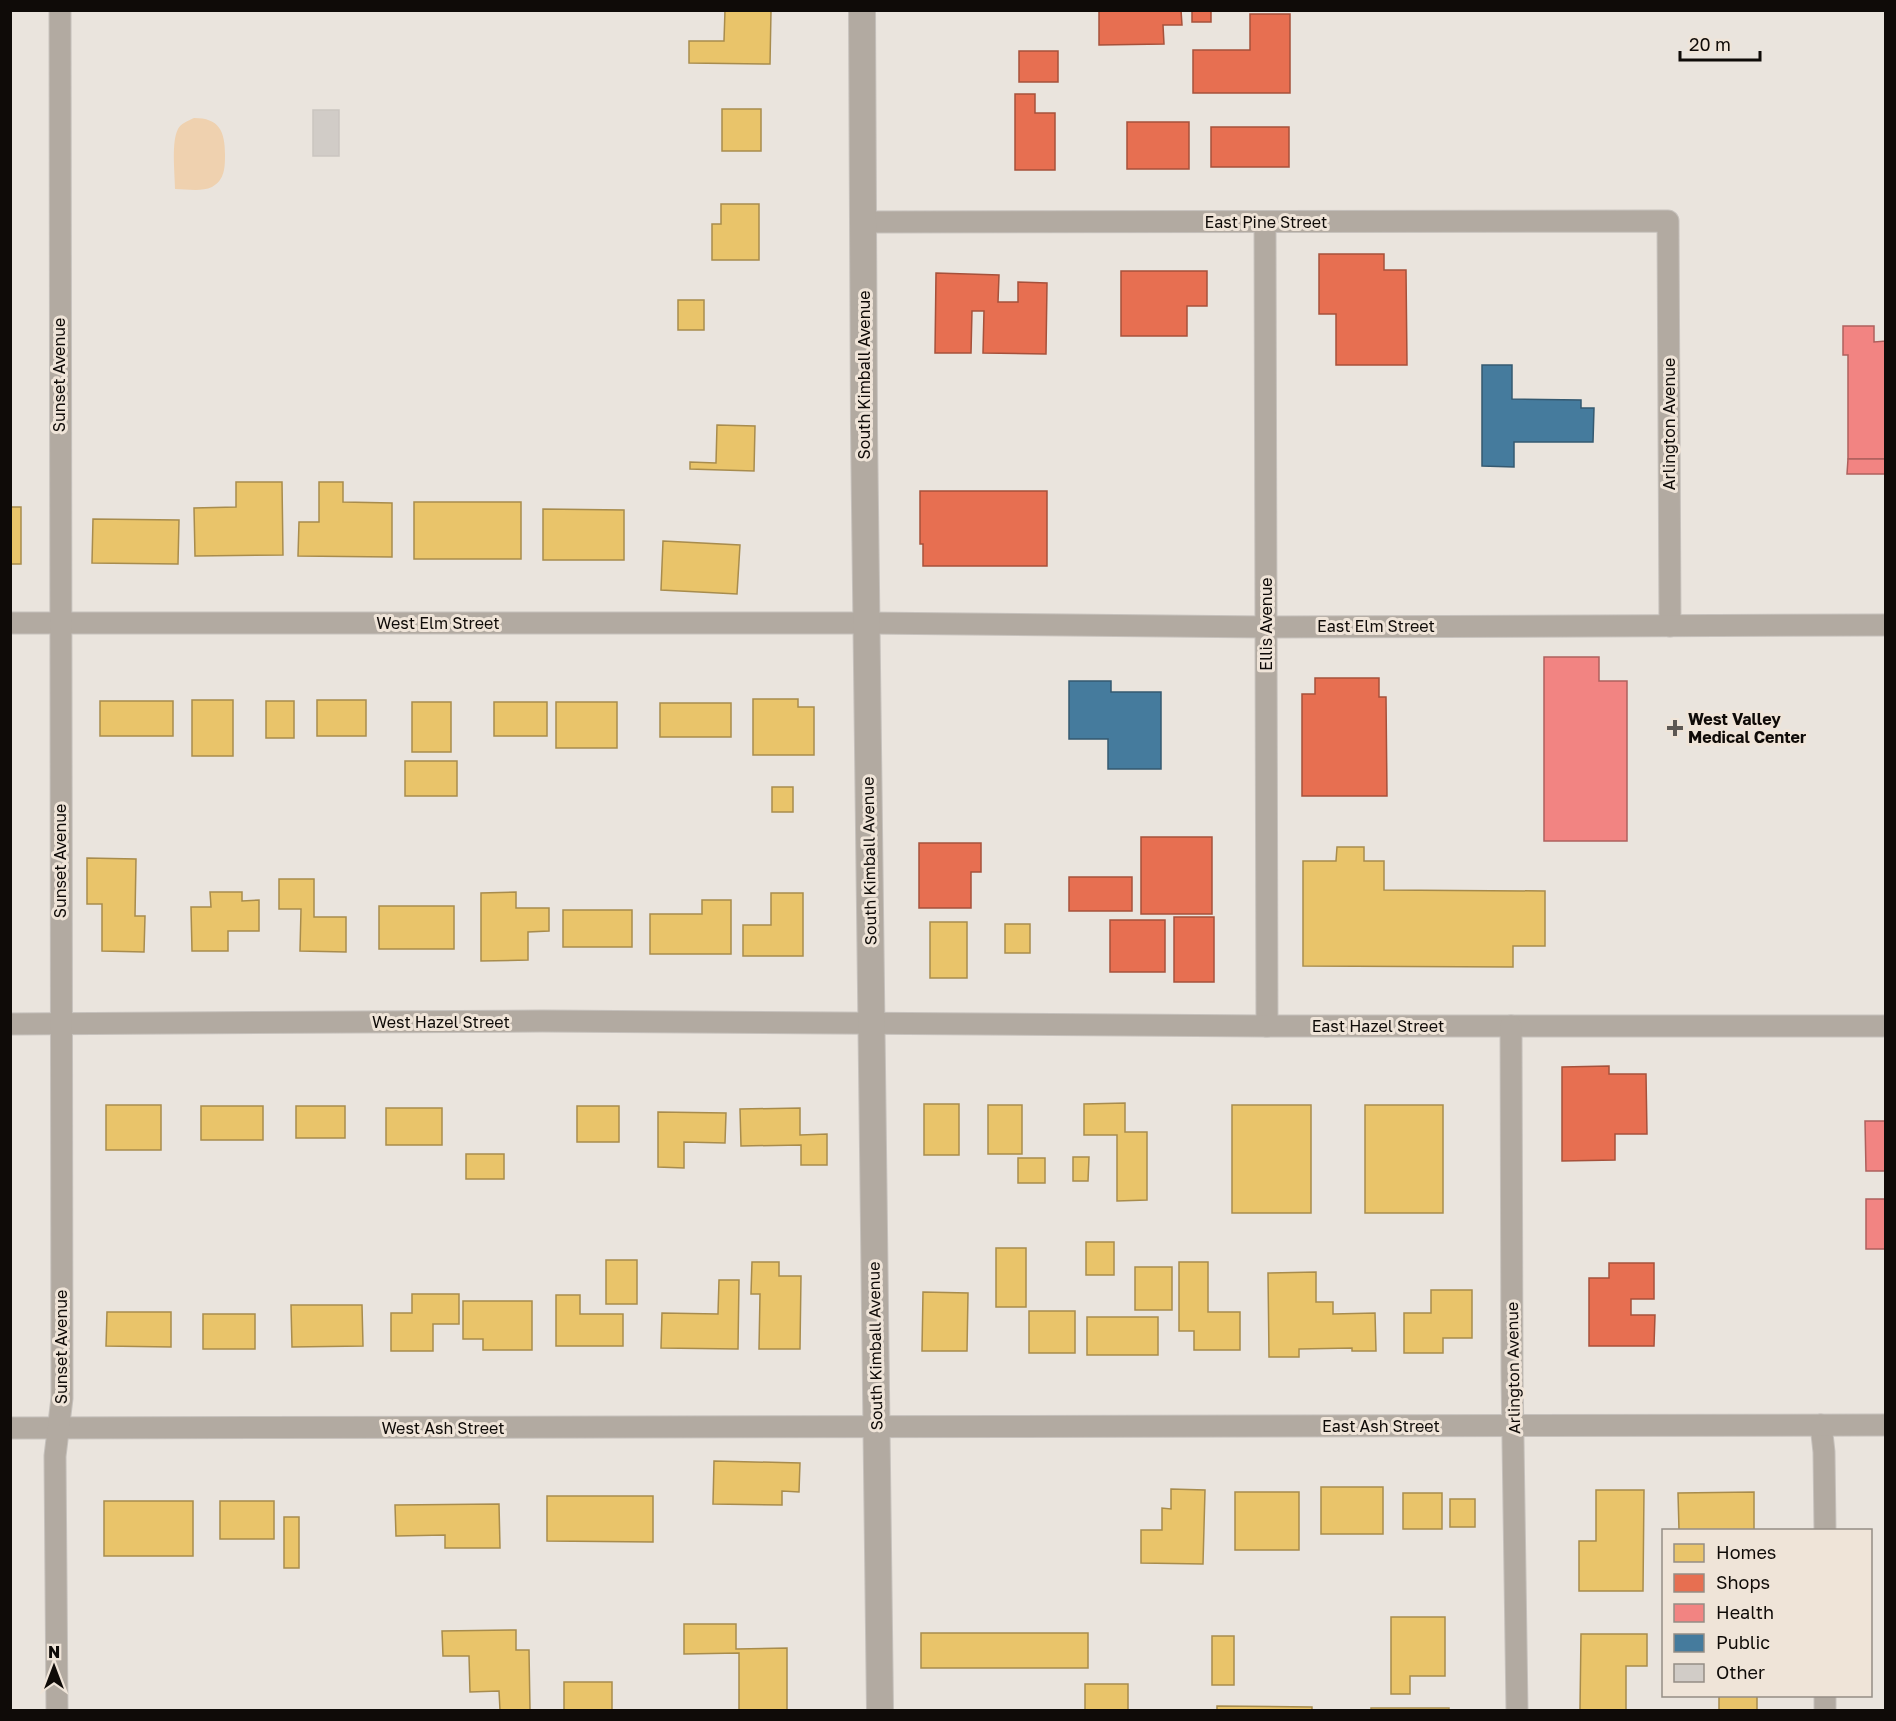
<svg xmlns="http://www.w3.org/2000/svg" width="1896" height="1721" viewBox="0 0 1896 1721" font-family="'Golos Text',sans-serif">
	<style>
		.green { fill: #efd1af }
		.homes { fill: #e9c46a; stroke: #a88c4d; stroke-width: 1.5 }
		.shops { fill: #e76f51; stroke: #a6513b; stroke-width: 1.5 }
		.health { fill: #f28482; stroke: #ae605d; stroke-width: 1.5 }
		.public { fill: #457b9d; stroke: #355970; stroke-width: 1.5 }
		.building { fill: #d1ccc7; stroke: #cac5c0; stroke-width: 1.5 }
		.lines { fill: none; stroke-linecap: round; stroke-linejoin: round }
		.minor-casing { stroke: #c6c1bc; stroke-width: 23 }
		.tertiary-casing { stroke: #c6c1bc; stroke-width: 28 }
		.minor { stroke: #b2aaa1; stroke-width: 21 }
		.tertiary { stroke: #b2aaa1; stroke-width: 26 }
		.poi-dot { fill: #5c5753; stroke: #efe4d8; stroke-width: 2 }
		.labels { text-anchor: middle; stroke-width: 6; stroke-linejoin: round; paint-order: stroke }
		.street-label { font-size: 16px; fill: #0f0b08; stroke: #efe4d8 }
		.poi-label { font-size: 16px; font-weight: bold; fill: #0f0b08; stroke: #efe4d8; text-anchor: start }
	</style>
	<rect width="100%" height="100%" fill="#eae4dd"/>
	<path class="green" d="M 194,118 C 219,118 225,131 225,154 C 225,167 225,180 212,187 C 201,192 187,189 175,189 C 175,174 171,142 178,129 C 181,123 188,121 194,118 Z"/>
	<g class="homes">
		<path d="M 725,10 L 771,11 L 770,64 L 689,63 L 689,41 L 724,41 Z"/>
		<rect x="722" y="109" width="39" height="42"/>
		<path d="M 721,204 L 759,204 L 759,260 L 712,260 L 712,224 L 721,224 Z"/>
		<rect x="678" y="300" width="26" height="30"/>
		<path d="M 717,425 L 755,426 L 754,471 L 690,469 L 690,462 L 716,463 Z"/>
		<path d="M 236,482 L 282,482 L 283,555 L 195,556 L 194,508 L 236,507 Z"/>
		<path d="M 319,482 L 343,482 L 343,502 L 392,503 L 392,557 L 298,556 L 299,522 L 319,522 Z"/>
		<rect x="414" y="502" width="107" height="57"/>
		<rect x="10" y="507" width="11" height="57"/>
		<path d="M 543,509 L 624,510 L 624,560 L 543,560 Z"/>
		<path d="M 93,519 L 179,520 L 178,564 L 92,563 Z"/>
		<path d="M 663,541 L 740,545 L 737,594 L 661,590 Z"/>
		<path d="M 753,699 L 798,699 L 798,707 L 814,707 L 814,755 L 753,755 Z"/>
		<rect x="192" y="700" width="41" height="56"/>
		<rect x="317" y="700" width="49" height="36"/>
		<rect x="100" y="701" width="73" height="35"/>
		<rect x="266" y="701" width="28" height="37"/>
		<rect x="412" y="702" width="39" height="50"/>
		<rect x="494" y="702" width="53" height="34"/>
		<rect x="556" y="702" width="61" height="46"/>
		<rect x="660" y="703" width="71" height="34"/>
		<rect x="405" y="761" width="52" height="35"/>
		<rect x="772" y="787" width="21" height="25"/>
		<path d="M 1337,847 L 1364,847 L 1364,861 L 1384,861 L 1384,890 L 1545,891 L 1545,946 L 1513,946 L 1513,967 L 1303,966 L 1303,861 L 1336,861 Z"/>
		<path d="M 87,858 L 136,859 L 135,916 L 145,916 L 144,952 L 102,951 L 102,904 L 87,904 Z"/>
		<path d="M 279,879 L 314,879 L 314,917 L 346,917 L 346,952 L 300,951 L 301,909 L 279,909 Z"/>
		<path d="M 210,892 L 242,892 L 242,901 L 259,900 L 259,931 L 228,931 L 228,951 L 192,951 L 191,907 L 211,907 Z"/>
		<path d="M 516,892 L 516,908 L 549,908 L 549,931 L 528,932 L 528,960 L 481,961 L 481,893 Z"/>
		<path d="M 771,893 L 803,893 L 803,956 L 743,956 L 743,925 L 771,925 Z"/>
		<path d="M 702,900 L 731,900 L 731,954 L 650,954 L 650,914 L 702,914 Z"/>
		<rect x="379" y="906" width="75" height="43"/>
		<rect x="563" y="910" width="69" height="37"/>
		<rect x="930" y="922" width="37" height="56"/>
		<rect x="1005" y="924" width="25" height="29"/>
		<path d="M 1125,1103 L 1125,1132 L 1147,1132 L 1147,1200 L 1117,1201 L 1117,1135 L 1084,1135 L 1084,1104 Z"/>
		<rect x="924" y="1104" width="35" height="51"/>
		<rect x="106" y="1105" width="55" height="45"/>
		<rect x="988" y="1105" width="34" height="49"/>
		<rect x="1232" y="1105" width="79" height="108"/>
		<rect x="1365" y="1105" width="78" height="108"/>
		<rect x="201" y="1106" width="62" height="34"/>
		<rect x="296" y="1106" width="49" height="32"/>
		<rect x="577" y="1106" width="42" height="36"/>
		<rect x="386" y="1108" width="56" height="37"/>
		<path d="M 800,1108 L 800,1135 L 827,1134 L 827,1165 L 801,1165 L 801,1145 L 741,1146 L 740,1109 Z"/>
		<path d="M 658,1112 L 726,1113 L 725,1143 L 684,1142 L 684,1168 L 658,1167 Z"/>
		<rect x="466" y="1154" width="38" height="25"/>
		<path d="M 1073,1157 L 1089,1157 L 1088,1181 L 1073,1181 Z"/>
		<rect x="1018" y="1158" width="27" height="25"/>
		<rect x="1086" y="1242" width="28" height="33"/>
		<rect x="996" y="1248" width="30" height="59"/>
		<rect x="606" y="1260" width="31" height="44"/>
		<path d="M 752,1262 L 779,1262 L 779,1276 L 801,1276 L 800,1349 L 759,1349 L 760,1294 L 751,1294 Z"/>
		<path d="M 1179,1262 L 1208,1262 L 1208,1312 L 1240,1312 L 1240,1350 L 1194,1350 L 1194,1331 L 1179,1331 Z"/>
		<rect x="1135" y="1267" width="37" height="43"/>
		<path d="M 1316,1272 L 1316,1302 L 1333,1302 L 1333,1314 L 1375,1313 L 1376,1351 L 1352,1351 L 1352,1348 L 1299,1349 L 1299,1357 L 1269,1357 L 1268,1273 Z"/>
		<path d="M 719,1280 L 739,1280 L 738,1349 L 661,1348 L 662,1313 L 718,1314 Z"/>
		<path d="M 1431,1290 L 1472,1290 L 1472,1338 L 1443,1338 L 1443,1353 L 1404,1353 L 1404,1313 L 1431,1313 Z"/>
		<path d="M 923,1292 L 968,1293 L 967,1351 L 922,1351 Z"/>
		<path d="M 412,1294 L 459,1294 L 459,1324 L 433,1324 L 433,1351 L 391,1351 L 391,1313 L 412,1313 Z"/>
		<path d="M 556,1295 L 580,1295 L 580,1314 L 623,1314 L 623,1346 L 556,1346 Z"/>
		<path d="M 463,1301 L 532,1301 L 532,1350 L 483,1350 L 483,1339 L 463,1339 Z"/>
		<path d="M 291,1305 L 362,1305 L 363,1346 L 292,1347 Z"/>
		<rect x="1029" y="1311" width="46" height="42"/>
		<path d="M 107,1312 L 171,1312 L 171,1347 L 106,1346 Z"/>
		<rect x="203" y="1314" width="52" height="35"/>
		<rect x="1087" y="1317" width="71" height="38"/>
		<path d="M 714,1461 L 800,1463 L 799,1492 L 782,1491 L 782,1505 L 713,1504 Z"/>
		<rect x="1321" y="1487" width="62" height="47"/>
		<path d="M 1171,1489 L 1205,1490 L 1203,1564 L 1141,1563 L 1141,1530 L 1162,1530 L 1162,1508 L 1171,1509 Z"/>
		<path d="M 1596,1490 L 1644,1490 L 1643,1591 L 1579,1591 L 1579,1541 L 1596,1541 Z"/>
		<rect x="1235" y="1492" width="64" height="58"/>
		<path d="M 1754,1492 L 1754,1530 L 1679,1530 L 1678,1493 Z"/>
		<rect x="1403" y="1493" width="39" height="36"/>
		<path d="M 547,1496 L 653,1496 L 653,1542 L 547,1541 Z"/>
		<rect x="1450" y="1499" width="25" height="28"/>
		<rect x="104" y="1501" width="89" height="55"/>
		<rect x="220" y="1501" width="54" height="38"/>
		<path d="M 499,1504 L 500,1548 L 445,1548 L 445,1535 L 396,1536 L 395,1505 Z"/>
		<rect x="284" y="1517" width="15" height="51"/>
		<path d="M 1391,1617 L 1445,1617 L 1445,1676 L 1410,1676 L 1410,1694 L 1391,1694 Z"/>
		<path d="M 684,1624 L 736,1624 L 736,1649 L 787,1648 L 787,1710 L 739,1710 L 739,1653 L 684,1654 Z"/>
		<path d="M 516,1630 L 516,1650 L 529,1650 L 530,1710 L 500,1710 L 499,1691 L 470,1692 L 469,1656 L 443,1656 L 442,1631 Z"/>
		<rect x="921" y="1633" width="167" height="35"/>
		<path d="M 1581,1634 L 1647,1634 L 1647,1666 L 1626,1666 L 1626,1710 L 1580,1710 Z"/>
		<rect x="1212" y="1636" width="22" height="49"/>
		<rect x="564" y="1682" width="48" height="28"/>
		<rect x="1085" y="1684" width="43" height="26"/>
		<rect x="1719" y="1696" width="38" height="14"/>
		<path d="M 1217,1706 L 1312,1707 L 1312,1710 L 1217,1710 Z"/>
		<rect x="1371" y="1708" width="78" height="2"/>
	</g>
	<g class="shops">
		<path d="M 1099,10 L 1181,10 L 1182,25 L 1163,25 L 1164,44 L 1099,45 Z"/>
		<rect x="1192" y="10" width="19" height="12"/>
		<path d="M 1250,14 L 1290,14 L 1290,93 L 1193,93 L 1193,50 L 1250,50 Z"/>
		<rect x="1019" y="51" width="39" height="31"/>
		<path d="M 1015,94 L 1035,94 L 1035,113 L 1055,113 L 1055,170 L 1015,170 Z"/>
		<rect x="1127" y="122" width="62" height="47"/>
		<rect x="1211" y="127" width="78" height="40"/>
		<path d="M 1319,254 L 1384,254 L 1384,270 L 1406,270 L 1407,365 L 1336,365 L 1336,314 L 1319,314 Z"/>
		<path d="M 1121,271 L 1207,271 L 1207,306 L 1187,306 L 1187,336 L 1121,336 Z"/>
		<path d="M 936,273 L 999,275 L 998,302 L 1018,302 L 1018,282 L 1047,283 L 1046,354 L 983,353 L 984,311 L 972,311 L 971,353 L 935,353 Z"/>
		<path d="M 920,491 L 1047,491 L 1047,566 L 923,566 L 923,544 L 920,544 Z"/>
		<path d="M 1315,678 L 1379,678 L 1379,697 L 1386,697 L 1387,796 L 1302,796 L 1302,694 L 1315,694 Z"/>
		<rect x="1141" y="837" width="71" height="77"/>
		<path d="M 919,843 L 981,843 L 981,872 L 971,872 L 971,908 L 919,908 Z"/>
		<rect x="1069" y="877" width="63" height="34"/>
		<rect x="1174" y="917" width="40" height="65"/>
		<rect x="1110" y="920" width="55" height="52"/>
		<path d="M 1609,1066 L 1609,1074 L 1646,1074 L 1647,1134 L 1615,1134 L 1615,1160 L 1562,1161 L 1562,1067 Z"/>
		<path d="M 1609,1263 L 1654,1263 L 1654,1299 L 1631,1299 L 1631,1315 L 1655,1315 L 1654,1346 L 1589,1346 L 1589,1278 L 1609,1278 Z"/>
	</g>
	<g class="health">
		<path d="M 1843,326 L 1874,326 L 1874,342 L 1886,341 L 1886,459 L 1848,459 L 1848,355 L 1843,355 Z"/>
		<path d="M 1848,459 L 1886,459 L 1886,474 L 1847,474 Z"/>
		<path d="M 1544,657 L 1599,657 L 1599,681 L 1627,681 L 1627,841 L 1544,841 Z"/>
		<path d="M 1865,1121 L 1886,1121 L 1886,1171 L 1866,1171 Z"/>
		<rect x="1866" y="1199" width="20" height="50"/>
	</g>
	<g class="public">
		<path d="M 1482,365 L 1512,365 L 1512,399 L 1581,400 L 1581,408 L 1594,408 L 1593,442 L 1514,442 L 1514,467 L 1482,466 Z"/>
		<path d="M 1069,681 L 1111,681 L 1111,692 L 1161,692 L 1161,769 L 1108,769 L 1108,739 L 1069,739 Z"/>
	</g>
	<rect class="building" x="313" y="110" width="26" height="46"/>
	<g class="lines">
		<defs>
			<g id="minor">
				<path d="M 864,222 L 1668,221 L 1670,626"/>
				<path d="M 1265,222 L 1267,1026"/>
				<path d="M 10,623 L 866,623 L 1266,627 L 1886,625"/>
				<path d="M 10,1024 L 542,1021 L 1267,1026 L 1886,1026"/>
				<path d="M 1511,1026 L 1512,1373 L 1517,1710"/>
				<path d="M 1821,1425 L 1824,1452 L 1825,1530"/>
				<path d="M 10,1428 L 1886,1425"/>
				<path d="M 1825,1696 L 1825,1710"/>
				<path d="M 57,1710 L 55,1456 L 62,1398 L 60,10"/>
			</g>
			<path id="tertiary" d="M 862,10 L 864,427 L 880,1710"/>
		</defs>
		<use href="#minor" class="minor-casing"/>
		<use href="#tertiary" class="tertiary-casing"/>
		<use href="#minor" class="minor"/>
		<use href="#tertiary" class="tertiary"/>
	</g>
	<path class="poi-dot" d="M1672 719h6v6h6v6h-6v6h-6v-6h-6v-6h6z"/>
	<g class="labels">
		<g class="street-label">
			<text x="1266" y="228">East Pine Street</text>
			<text transform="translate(59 375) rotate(-90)" y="6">Sunset Avenue</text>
			<text transform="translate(864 375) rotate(-90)" y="6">South Kimball Avenue</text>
			<text transform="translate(1669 424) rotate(-90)" y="6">Arlington Avenue</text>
			<text x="438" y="629">West Elm Street</text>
			<text transform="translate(1266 624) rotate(-90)" y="6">Ellis Avenue</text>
			<text x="1376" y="632">East Elm Street</text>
			<text transform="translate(60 861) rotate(-90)" y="6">Sunset Avenue</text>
			<text transform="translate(869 861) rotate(-91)" y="6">South Kimball Avenue</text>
			<text x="441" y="1028">West Hazel Street</text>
			<text x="1378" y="1032">East Hazel Street</text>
			<text transform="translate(875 1346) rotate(-91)" y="6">South Kimball Avenue</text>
			<text transform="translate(61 1347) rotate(-90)" y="6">Sunset Avenue</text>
			<text transform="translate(1513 1368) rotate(-91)" y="6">Arlington Avenue</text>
			<text x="1381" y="1432">East Ash Street</text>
			<text x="443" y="1434">West Ash Street</text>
		</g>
		<g class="poi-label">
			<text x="1688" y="725">West Valley<tspan x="1688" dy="18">Medical Center</tspan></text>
		</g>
	</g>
	<rect width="1896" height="1721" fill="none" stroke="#0f0b08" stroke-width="24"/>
	<rect x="1662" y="1529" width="210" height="168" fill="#efe4d8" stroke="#958d85" stroke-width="1.5"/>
	<rect x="1674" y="1544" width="30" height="18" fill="#e9c46a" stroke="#958d85" stroke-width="1.5"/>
	<text x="1716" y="1559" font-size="18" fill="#0f0b08">Homes</text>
	<rect x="1674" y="1574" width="30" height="18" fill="#e76f51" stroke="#958d85" stroke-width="1.5"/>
	<text x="1716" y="1589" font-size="18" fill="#0f0b08">Shops</text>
	<rect x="1674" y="1604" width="30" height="18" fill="#f28482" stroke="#958d85" stroke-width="1.5"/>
	<text x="1716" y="1619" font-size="18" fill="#0f0b08">Health</text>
	<rect x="1674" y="1634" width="30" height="18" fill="#457b9d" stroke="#958d85" stroke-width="1.5"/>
	<text x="1716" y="1649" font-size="18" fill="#0f0b08">Public</text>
	<rect x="1674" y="1664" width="30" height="18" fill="#d1ccc7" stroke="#958d85" stroke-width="1.5"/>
	<text x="1716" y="1679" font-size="18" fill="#0f0b08">Other</text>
	<g transform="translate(54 1667)" stroke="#efe4d8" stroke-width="4.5" paint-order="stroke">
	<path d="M0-4.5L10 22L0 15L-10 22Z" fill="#0f0b08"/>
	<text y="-9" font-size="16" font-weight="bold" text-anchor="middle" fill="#0f0b08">N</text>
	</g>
	<path d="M1680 51v9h80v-9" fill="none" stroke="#0f0b08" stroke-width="3"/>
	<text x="1689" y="51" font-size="18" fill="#0f0b08" stroke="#efe4d8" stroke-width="4.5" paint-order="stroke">20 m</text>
</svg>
